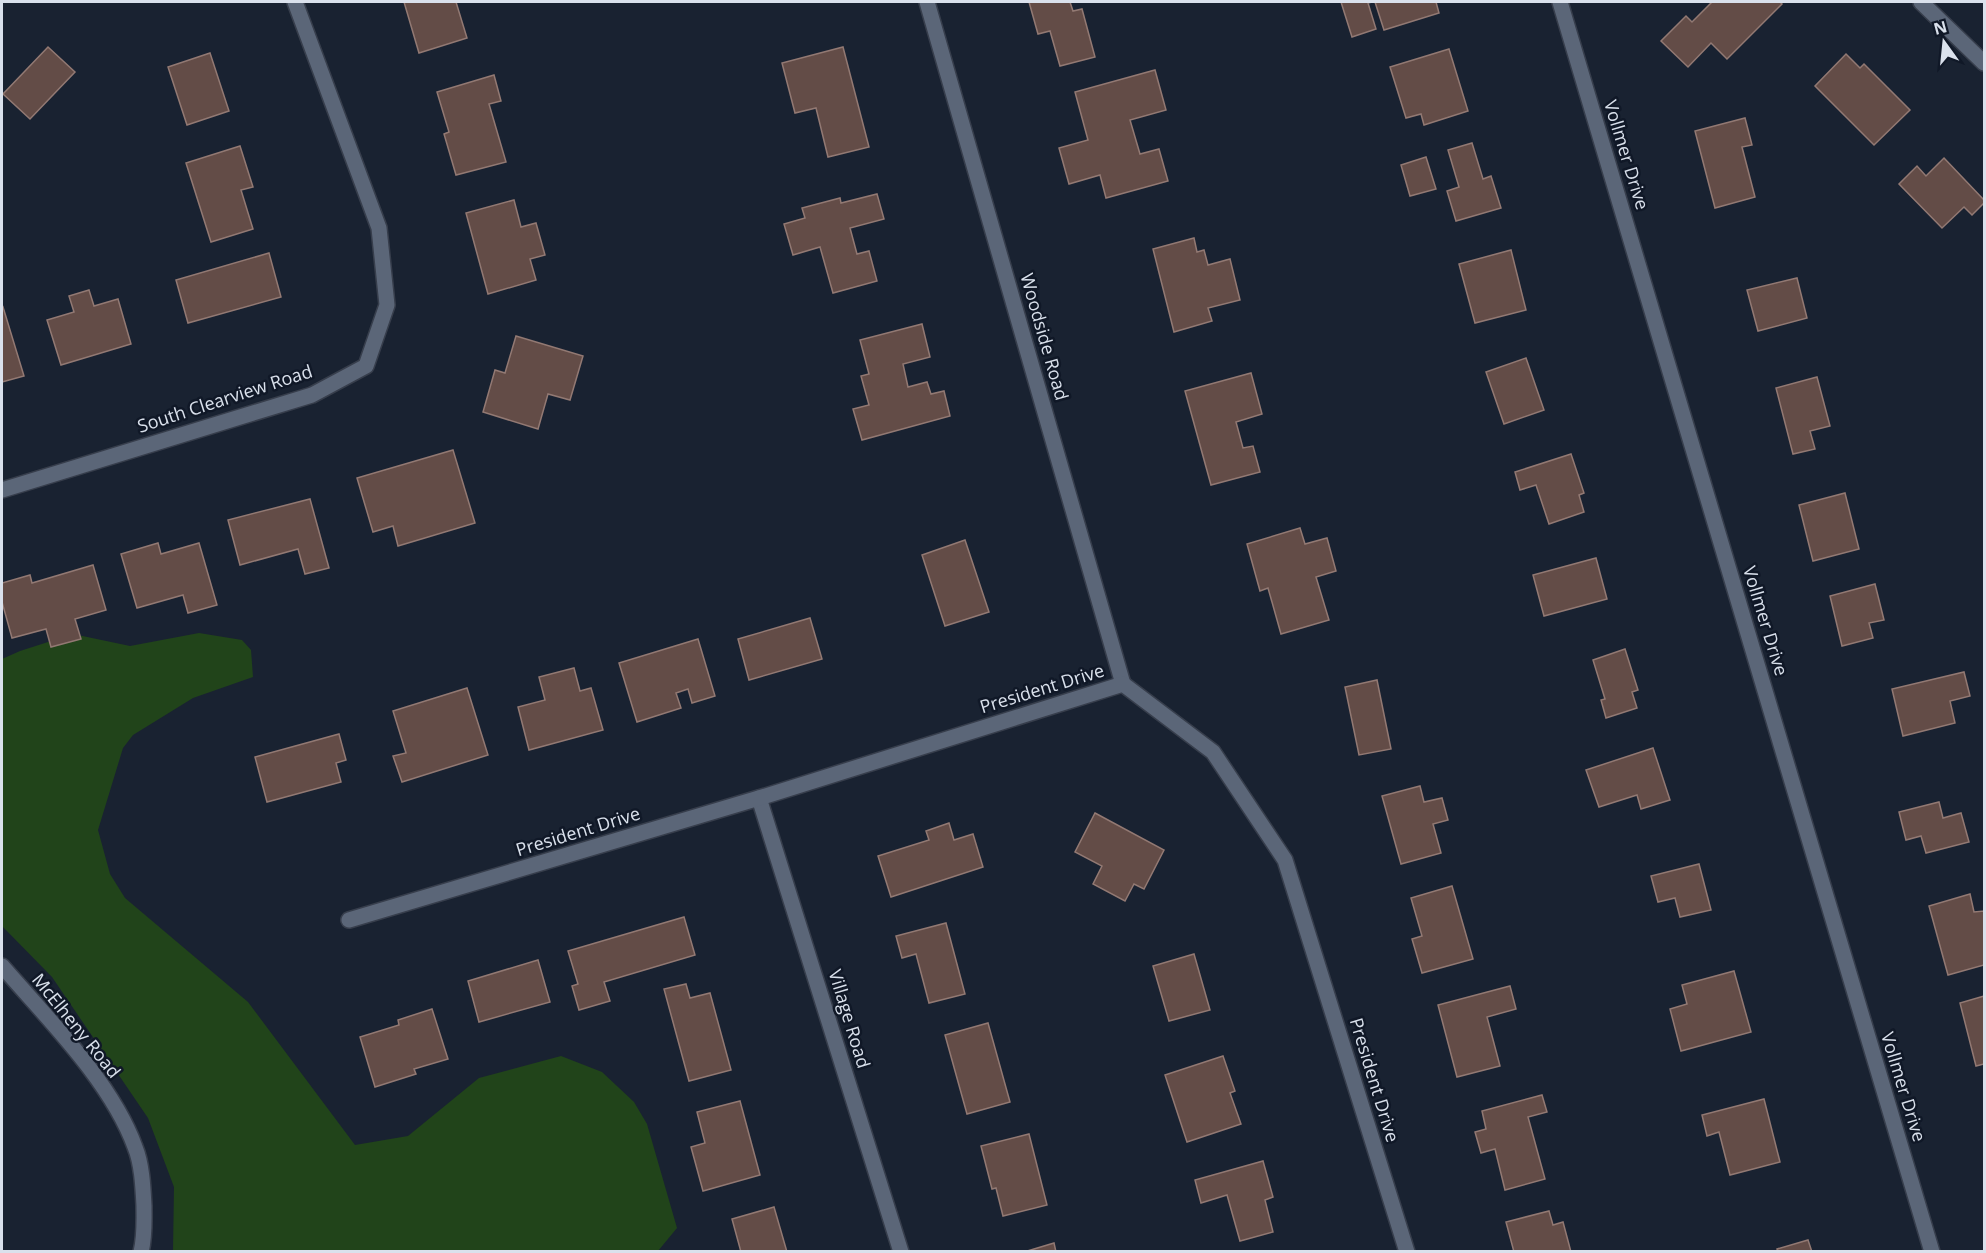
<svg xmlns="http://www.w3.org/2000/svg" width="1986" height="1253" viewBox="0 0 1986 1253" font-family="'Open Sans',sans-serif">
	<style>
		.green { fill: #21441a }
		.building { fill: #634c47; stroke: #927973; stroke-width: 1.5 }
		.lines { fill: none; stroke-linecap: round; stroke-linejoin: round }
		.minor-casing { stroke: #373e4c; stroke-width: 18 }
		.minor { stroke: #5b6678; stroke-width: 15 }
		.labels { text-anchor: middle; stroke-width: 5; stroke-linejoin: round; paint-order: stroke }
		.street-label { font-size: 18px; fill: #dae1ec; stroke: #101827 }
	</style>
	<rect width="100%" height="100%" fill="#192231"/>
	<path class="green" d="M 199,633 L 242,640 L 251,650 L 253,677 L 193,698 L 133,735 L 123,748 L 98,830 L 110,874 L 125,898 L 248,1002 L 355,1145 L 408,1136 L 479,1078 L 561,1056 L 602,1072 L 634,1102 L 647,1124 L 677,1228 L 658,1251 L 173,1251 L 174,1187 L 148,1118 L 52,977 L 2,926 L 2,659 L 20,651 L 73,634 L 130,646 Z"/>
	<g class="building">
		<path d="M 404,2 L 456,2 L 467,38 L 419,53 Z"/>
		<path d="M 1029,2 L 1070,2 L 1073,11 L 1082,9 L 1095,57 L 1060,66 L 1050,31 L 1038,34 Z"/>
		<path d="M 1341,2 L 1372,2 L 1368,3 L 1376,29 L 1352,37 Z"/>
		<path d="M 1375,2 L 1436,2 L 1439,13 L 1384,30 Z"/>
		<path d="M 1712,2 L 1780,2 L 1782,4 L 1727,59 L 1711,43 L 1688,67 L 1661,41 L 1686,16 L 1692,22 Z"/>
		<path d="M 48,47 L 75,72 L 30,119 L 3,94 Z"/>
		<path d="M 843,47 L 869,147 L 828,157 L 816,108 L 795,113 L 782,63 Z"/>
		<path d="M 1449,49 L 1468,111 L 1424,125 L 1421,114 L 1406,118 L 1390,67 Z"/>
		<path d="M 210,53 L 229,111 L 187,125 L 168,67 Z"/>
		<path d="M 1846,54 L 1860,68 L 1864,64 L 1910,110 L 1874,145 L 1815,86 Z"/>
		<path d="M 1155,70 L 1166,110 L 1130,120 L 1140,154 L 1159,149 L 1168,181 L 1106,198 L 1100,175 L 1069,184 L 1059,148 L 1088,140 L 1075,92 Z"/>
		<path d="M 494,75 L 501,101 L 489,104 L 506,162 L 456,175 L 444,134 L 449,132 L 437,92 Z"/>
		<path d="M 1745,118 L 1752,145 L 1742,147 L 1755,197 L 1715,208 L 1695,131 Z"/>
		<path d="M 1472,143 L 1483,179 L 1491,176 L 1501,208 L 1456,221 L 1447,191 L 1459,187 L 1448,150 Z"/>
		<path d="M 240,146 L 253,187 L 241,190 L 253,229 L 211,242 L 186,163 Z"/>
		<path d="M 1426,157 L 1436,189 L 1410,196 L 1401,165 Z"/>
		<path d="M 1944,158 L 1984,200 L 1984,203 L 1972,215 L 1964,207 L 1942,228 L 1899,184 L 1917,166 L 1926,176 Z"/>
		<path d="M 877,194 L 884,219 L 850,228 L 857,254 L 869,251 L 877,281 L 833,293 L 820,247 L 793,255 L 784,224 L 805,218 L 802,208 L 840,198 L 841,203 Z"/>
		<path d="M 514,200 L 521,227 L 536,223 L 545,255 L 530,259 L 536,280 L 488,294 L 466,213 Z"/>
		<path d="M 1194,238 L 1197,252 L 1204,250 L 1208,265 L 1230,259 L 1240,300 L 1208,308 L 1212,321 L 1174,332 L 1153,249 Z"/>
		<path d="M 1511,250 L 1526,310 L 1475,323 L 1459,264 Z"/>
		<path d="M 269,253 L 281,297 L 188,323 L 176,280 Z"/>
		<path d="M 1797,278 L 1807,318 L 1758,331 L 1747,290 Z"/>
		<path d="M 89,290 L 94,306 L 118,299 L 131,344 L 61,365 L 47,320 L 74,312 L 69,296 Z"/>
		<path d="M 3,307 L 24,376 L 2,382 L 2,308 Z"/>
		<path d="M 922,324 L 930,357 L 903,364 L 908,387 L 927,382 L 931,394 L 944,391 L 950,416 L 862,440 L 853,409 L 869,405 L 861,376 L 869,374 L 860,340 Z"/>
		<path d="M 516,336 L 583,356 L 570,400 L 548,394 L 538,429 L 483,412 L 495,370 L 505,373 Z"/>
		<path d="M 1526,358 L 1544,410 L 1504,424 L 1486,372 Z"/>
		<path d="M 1251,373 L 1262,414 L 1236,422 L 1243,448 L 1253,446 L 1260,472 L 1211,485 L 1185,391 Z"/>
		<path d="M 1817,377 L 1830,426 L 1810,431 L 1815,449 L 1793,454 L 1776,388 Z"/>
		<path d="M 453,450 L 475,523 L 398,546 L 393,526 L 373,532 L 357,478 Z"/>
		<path d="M 1571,454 L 1584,493 L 1579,495 L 1584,512 L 1549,524 L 1536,485 L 1520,490 L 1515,472 Z"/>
		<path d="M 1845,493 L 1859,549 L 1813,561 L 1799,505 Z"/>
		<path d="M 310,499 L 329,568 L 305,574 L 298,549 L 240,565 L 228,520 Z"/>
		<path d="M 1300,528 L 1305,544 L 1327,538 L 1336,571 L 1316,577 L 1329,620 L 1281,634 L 1268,588 L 1260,591 L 1247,544 Z"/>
		<path d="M 965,540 L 989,612 L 945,626 L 922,555 Z"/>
		<path d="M 158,543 L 161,554 L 199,543 L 217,605 L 188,613 L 183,595 L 137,608 L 121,554 Z"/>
		<path d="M 1596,558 L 1607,599 L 1544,616 L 1533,575 Z"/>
		<path d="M 93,565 L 106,610 L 75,619 L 81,639 L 51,647 L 46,629 L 12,638 L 2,602 L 2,583 L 30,575 L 32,583 Z"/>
		<path d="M 1875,584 L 1884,620 L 1869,623 L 1873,638 L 1842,646 L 1830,596 Z"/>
		<path d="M 810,618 L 822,659 L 749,680 L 738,639 Z"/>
		<path d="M 698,639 L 715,696 L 692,703 L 688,689 L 676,693 L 681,708 L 637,722 L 619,663 Z"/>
		<path d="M 1625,649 L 1638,690 L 1632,692 L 1637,708 L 1606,718 L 1601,700 L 1605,699 L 1593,660 Z"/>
		<path d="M 574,668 L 580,691 L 591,688 L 603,730 L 529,750 L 518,707 L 545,700 L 539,677 Z"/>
		<path d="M 1964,672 L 1970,696 L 1950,701 L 1955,723 L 1903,736 L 1892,689 Z"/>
		<path d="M 1377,680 L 1391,749 L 1359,755 L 1345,687 Z"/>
		<path d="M 467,688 L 488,755 L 402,782 L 393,756 L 406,753 L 393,711 Z"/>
		<path d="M 339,734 L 346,760 L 336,763 L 341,782 L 267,802 L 255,757 Z"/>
		<path d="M 1653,748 L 1670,800 L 1641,809 L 1637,795 L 1599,807 L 1586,770 Z"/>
		<path d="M 1420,786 L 1424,802 L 1442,798 L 1448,820 L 1433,824 L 1441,853 L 1401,864 L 1382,796 Z"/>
		<path d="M 1939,802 L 1943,818 L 1961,813 L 1969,842 L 1926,853 L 1921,836 L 1906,840 L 1899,812 Z"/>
		<path d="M 1095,813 L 1164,850 L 1144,889 L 1134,884 L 1125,901 L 1093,884 L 1102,866 L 1075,852 Z"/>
		<path d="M 949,823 L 954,840 L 973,834 L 983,867 L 891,897 L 878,856 L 929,840 L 926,831 Z"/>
		<path d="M 1699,864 L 1711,910 L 1680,917 L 1675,898 L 1658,902 L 1651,876 Z"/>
		<path d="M 1452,886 L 1473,959 L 1422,973 L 1412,939 L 1422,936 L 1411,898 Z"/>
		<path d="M 1970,894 L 1974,912 L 1984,911 L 1984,965 L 1948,975 L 1929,906 Z"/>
		<path d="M 684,917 L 695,955 L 604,982 L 610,1001 L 579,1010 L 572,986 L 578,984 L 568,951 Z"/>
		<path d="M 946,923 L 965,994 L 929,1003 L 916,954 L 902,958 L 896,936 Z"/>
		<path d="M 1194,954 L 1210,1010 L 1169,1021 L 1153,966 Z"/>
		<path d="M 538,960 L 550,1002 L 479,1022 L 468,981 Z"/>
		<path d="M 1734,971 L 1751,1032 L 1681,1051 L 1670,1009 L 1687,1004 L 1682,985 Z"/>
		<path d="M 686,984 L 690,998 L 710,993 L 731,1070 L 689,1081 L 664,989 Z"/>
		<path d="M 1510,986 L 1516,1009 L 1487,1017 L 1500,1066 L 1457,1077 L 1438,1005 Z"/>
		<path d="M 1984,996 L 1984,1064 L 1976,1066 L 1960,1003 Z"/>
		<path d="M 432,1009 L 448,1059 L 414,1069 L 416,1074 L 375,1087 L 360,1037 L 399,1025 L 398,1020 Z"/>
		<path d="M 988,1023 L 1010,1102 L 967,1114 L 945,1035 Z"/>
		<path d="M 1223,1056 L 1235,1091 L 1230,1093 L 1241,1124 L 1187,1142 L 1165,1075 Z"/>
		<path d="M 1542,1095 L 1547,1112 L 1528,1117 L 1545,1179 L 1505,1190 L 1495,1149 L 1481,1153 L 1475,1132 L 1486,1129 L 1482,1111 Z"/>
		<path d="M 1764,1099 L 1780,1162 L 1730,1175 L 1719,1132 L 1707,1136 L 1702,1115 Z"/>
		<path d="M 740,1101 L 760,1175 L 703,1191 L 691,1147 L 705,1143 L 697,1112 Z"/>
		<path d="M 1029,1134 L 1047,1205 L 1003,1216 L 996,1188 L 992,1189 L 981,1146 Z"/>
		<path d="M 1263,1161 L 1273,1197 L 1265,1200 L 1273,1232 L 1240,1241 L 1227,1195 L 1201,1203 L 1195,1180 Z"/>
		<path d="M 774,1207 L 787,1252 L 741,1252 L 732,1219 Z"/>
		<path d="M 1549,1211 L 1553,1225 L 1563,1222 L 1571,1252 L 1514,1252 L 1506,1222 Z"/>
		<path d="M 1808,1240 L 1812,1252 L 1778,1252 L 1777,1249 Z"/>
		<path d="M 1054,1243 L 1056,1252 L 1024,1252 Z"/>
	</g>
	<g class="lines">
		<defs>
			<g id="minor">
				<path d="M 927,2 L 1123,684"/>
				<path d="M 1560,2 L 1932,1252"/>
				<path d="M 1921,2 L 1984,63"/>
				<path d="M 2,490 L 312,395 L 366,366 L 387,305 L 379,228 L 295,2"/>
				<path d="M 759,798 L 901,1252"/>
				<path d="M 349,920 L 759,798 L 1123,684 L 1213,752 L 1285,860 L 1407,1252"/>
				<path d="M 2,966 C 47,1018 111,1081 135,1147 C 142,1164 143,1187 144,1206 C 144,1221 145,1236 141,1252"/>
			</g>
		</defs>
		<use href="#minor" class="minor-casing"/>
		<use href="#minor" class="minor"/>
	</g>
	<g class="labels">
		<g class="street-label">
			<text transform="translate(1626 155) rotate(73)" y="6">Vollmer Drive</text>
			<text transform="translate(1044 337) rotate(74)" y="6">Woodside Road</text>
			<text transform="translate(225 399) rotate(-18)" y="6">South Clearview Road</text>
			<text transform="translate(1765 621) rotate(73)" y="6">Vollmer Drive</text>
			<text transform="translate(1042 689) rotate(-17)" y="6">President Drive</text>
			<text transform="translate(578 832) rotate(-17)" y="6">President Drive</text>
			<text transform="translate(849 1019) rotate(73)" y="6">Village Road</text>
			<text transform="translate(76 1026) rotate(51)" y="6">McElheny Road</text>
			<text transform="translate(1374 1080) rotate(73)" y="6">President Drive</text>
			<text transform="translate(1903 1087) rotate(73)" y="6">Vollmer Drive</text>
		</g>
	</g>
	<rect width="1986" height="1253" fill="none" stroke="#dae1ec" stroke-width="6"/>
	<g transform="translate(1944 42) rotate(345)" stroke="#101827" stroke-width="4.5" paint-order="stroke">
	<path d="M0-4.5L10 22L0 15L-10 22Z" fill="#dae1ec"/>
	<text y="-9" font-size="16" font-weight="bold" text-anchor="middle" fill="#dae1ec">N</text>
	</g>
</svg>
